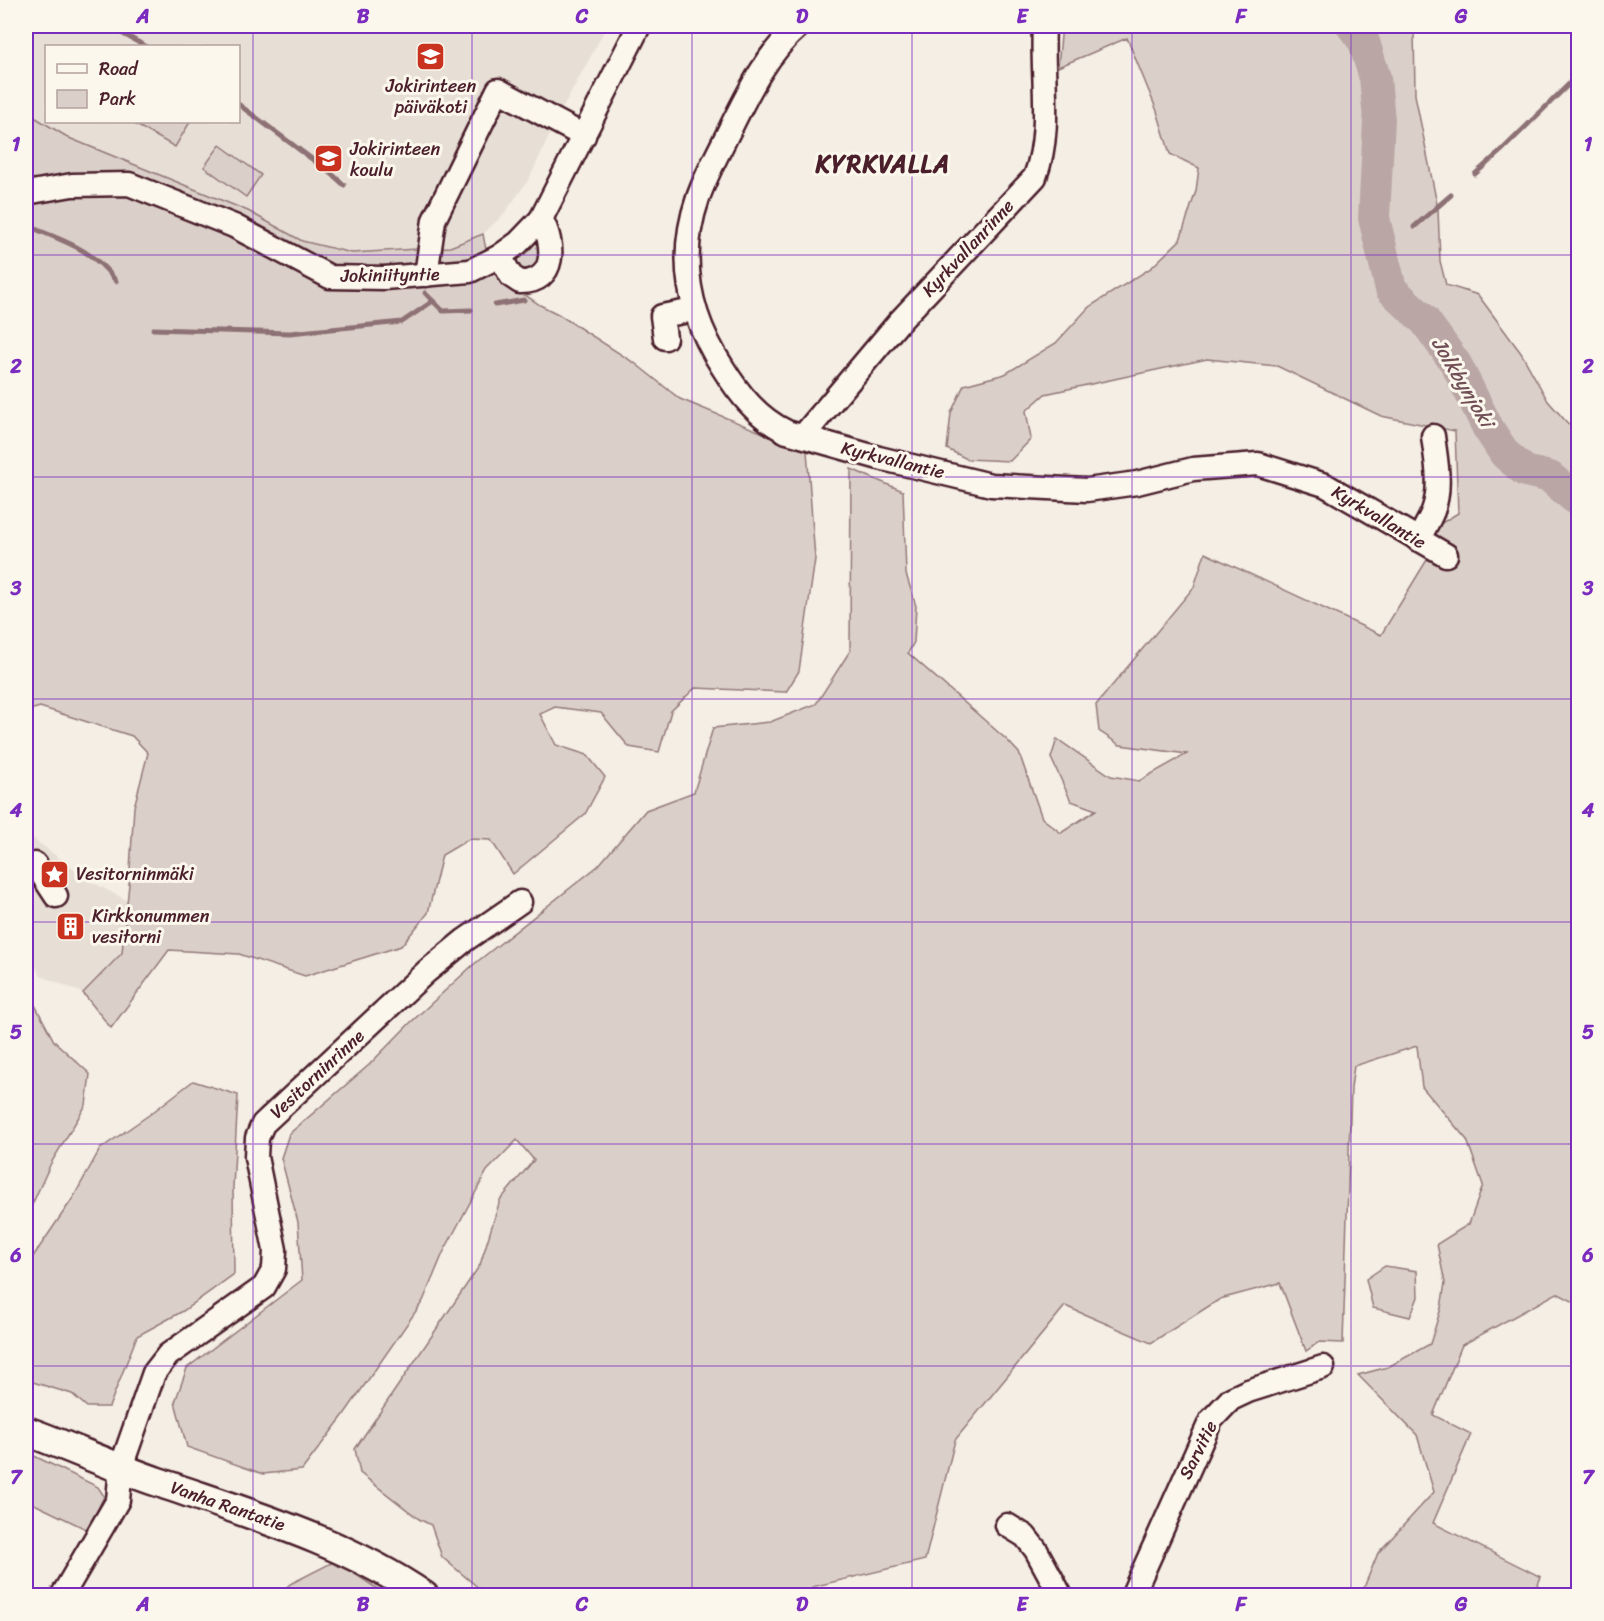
<svg xmlns="http://www.w3.org/2000/svg" width="1604" height="1621" viewBox="0 0 1604 1621" font-family="Sriracha,sans-serif">
	<style>
		.built { fill: #e7dfd6; fill-rule: evenodd }
		.green { fill: #dbd0c9; stroke: #92787a; stroke-width: 1.5 }
		.lines { fill: none; stroke-linecap: round; stroke-linejoin: round }
		.stream { stroke: #8d7174; stroke-width: 5 }
		.river { stroke: #baa7a5; stroke-width: 32 }
		.minor-casing { stroke: #4a1f2b; stroke-width: 27 }
		.major-casing { stroke: #4a1f2b; stroke-width: 33 }
		.minor { stroke: #fbf7ec; stroke-width: 22 }
		.major { stroke: #fbf7ec; stroke-width: 28 }
		.grid { fill: none; stroke: #7b2cbf; stroke-width: 1.5; stroke-opacity: 0.55 }
		.labels { text-anchor: middle; stroke-width: 6; stroke-linejoin: round; paint-order: stroke }
		.poi-label { font-size: 18px; fill: #4a1f2b; stroke: #fbf7ec; text-anchor: start }
		.street-label { font-size: 18px; fill: #4a1f2b; stroke: #fbf7ec }
		.water-label { font-size: 20px; font-style: italic; fill: #714f56; stroke: #fbf7ec }
		.district-label { font-size: 24px; font-weight: bold; letter-spacing: 1.5px; fill: #4a1f2b; stroke: #fbf7ec }
		.neatline { fill: none; stroke: #7b2cbf; stroke-width: 2 }
		.grid-label { font-size: 20px; text-anchor: middle; font-weight: bold; fill: #7b2cbf }
	</style>
	<rect width="100%" height="100%" fill="#f4eee4"/>
	<filter id="ink" filterUnits="userSpaceOnUse"><feTurbulence type="fractalNoise" baseFrequency=".0167" numOctaves="2"/><feDisplacementMap in="SourceGraphic" scale="12" xChannelSelector="R" yChannelSelector="G"/><feConvolveMatrix kernelMatrix="1 2 1 2 8 2 1 2 1" color-interpolation-filters="sRGB"/></filter>
	<g filter="url(#ink)">
		<g class="built">
			<path d="M 26,26 L 607,26 L 560,113 L 529,179 L 504,214 L 483,234 L 450,247 L 352,253 L 302,241 L 248,211 L 69,138 L 26,112 ZM 46,46 L 238,46 L 238,122 L 46,122 Z"/>
			<path d="M 26,833 L 88,880 L 128,901 L 122,954 L 83,993 L 41,976 L 26,952 Z"/>
		</g>
		<g class="green">
			<path d="M 1062,26 L 1414,26 L 1415,95 L 1438,209 L 1440,261 L 1446,285 L 1478,295 L 1521,353 L 1548,401 L 1578,435 L 1578,1304 L 1557,1293 L 1462,1345 L 1433,1415 L 1471,1434 L 1433,1523 L 1541,1577 L 1533,1595 L 1361,1595 L 1378,1553 L 1434,1492 L 1417,1435 L 1358,1375 L 1388,1367 L 1430,1344 L 1441,1308 L 1445,1283 L 1437,1244 L 1469,1224 L 1483,1185 L 1467,1140 L 1422,1087 L 1417,1046 L 1354,1066 L 1351,1088 L 1343,1343 L 1319,1342 L 1306,1351 L 1280,1283 L 1220,1299 L 1151,1343 L 1065,1306 L 955,1440 L 925,1560 L 812,1587 L 814,1595 L 487,1595 L 442,1557 L 431,1525 L 419,1519 L 360,1473 L 355,1449 L 480,1265 L 500,1200 L 534,1160 L 517,1140 L 487,1171 L 443,1253 L 423,1301 L 343,1416 L 302,1470 L 263,1474 L 187,1447 L 175,1402 L 187,1368 L 302,1280 L 298,1222 L 281,1158 L 289,1134 L 369,1065 L 410,1023 L 473,965 L 598,866 L 646,810 L 694,792 L 713,728 L 770,722 L 816,704 L 850,651 L 851,469 L 903,491 L 906,574 L 916,606 L 914,642 L 908,653 L 1007,740 L 1019,753 L 1042,818 L 1061,833 L 1096,810 L 1071,801 L 1051,758 L 1057,739 L 1111,776 L 1139,781 L 1187,754 L 1120,745 L 1099,731 L 1096,705 L 1194,587 L 1205,553 L 1381,635 L 1430,555 L 1432,529 L 1458,513 L 1455,431 L 1381,416 L 1277,366 L 1207,359 L 1045,394 L 1026,411 L 1031,439 L 1010,461 L 967,459 L 947,449 L 951,413 L 964,385 L 1005,374 L 1056,343 L 1089,307 L 1151,268 L 1180,240 L 1196,191 L 1199,168 L 1170,154 L 1157,111 L 1127,38 L 1058,67 Z"/>
			<path d="M 26,112 L 69,138 L 248,211 L 302,241 L 352,253 L 450,247 L 483,234 L 490,271 L 540,305 L 558,314 L 636,364 L 680,399 L 807,451 L 815,559 L 799,671 L 786,692 L 695,688 L 671,711 L 659,752 L 629,747 L 601,713 L 555,707 L 540,714 L 556,745 L 587,755 L 605,777 L 585,814 L 513,874 L 491,840 L 469,839 L 442,855 L 428,913 L 401,946 L 305,976 L 239,954 L 169,950 L 111,1028 L 83,993 L 122,953 L 129,884 L 134,807 L 148,753 L 132,736 L 40,707 L 26,711 Z"/>
			<path d="M 131,122 L 190,122 L 175,147 Z"/>
			<path d="M 220,145 L 261,175 L 246,197 L 204,167 Z"/>
			<path d="M 539,237 L 539,265 L 526,272 C 518,269 516,265 513,257 Z"/>
			<path d="M 26,988 L 54,1041 L 90,1074 L 86,1105 L 51,1163 L 26,1218 Z"/>
			<path d="M 193,1081 L 238,1095 L 233,1187 L 234,1274 L 183,1311 L 137,1336 L 109,1407 L 87,1407 L 72,1394 L 26,1380 L 26,1264 L 30,1261 L 73,1198 L 100,1149 L 149,1115 Z"/>
			<path d="M 1385,1266 L 1417,1271 L 1418,1297 L 1410,1317 L 1373,1308 L 1366,1279 Z"/>
			<path d="M 26,1452 L 98,1487 L 104,1496 L 88,1530 L 26,1500 Z"/>
			<path d="M 335,1561 L 387,1595 L 277,1596 L 290,1584 Z"/>
		</g>
		<g class="lines">
			<g class="stream">
				<path d="M 109,26 L 145,46"/>
				<path d="M 238,104 L 332,174 L 344,185"/>
				<path d="M 1475,174 L 1502,150 L 1578,75"/>
				<path d="M 26,225 C 64,242 89,246 116,281"/>
				<path d="M 1414,227 L 1451,195"/>
				<path d="M 425,293 L 433,301"/>
				<path d="M 495,305 L 524,300"/>
				<path d="M 153,329 L 290,333 L 402,322 L 433,301 L 443,311 L 471,310"/>
			</g>
			<path class="river" d="M 1352,26 L 1364,42 L 1375,78 L 1379,120 L 1374,218 L 1391,289 L 1425,321 L 1456,364 L 1488,428 L 1505,454 L 1525,471 L 1550,477 L 1578,501"/>
			<defs>
				<g id="minor">
					<path d="M 799,26 C 769,51 750,89 733,123 C 721,148 707,172 698,198 C 677,259 689,316 723,368 C 739,394 758,418 787,432 L 879,458 L 991,485 L 1087,490 L 1137,483 L 1193,469 L 1258,464 L 1325,485 L 1446,555"/>
					<path d="M 26,193 L 72,185 L 129,184 L 234,226 L 330,277 L 384,278 L 470,271 L 500,256 L 518,243 L 541,219 L 639,26"/>
					<path d="M 500,256 L 511,276 L 520,282 C 557,283 555,243 541,219"/>
					<path d="M 426,275 L 434,220 L 498,90 L 584,136"/>
					<path d="M 665,338 L 662,316 L 694,310"/>
					<path d="M 803,436 L 898,323 L 1035,177 C 1053,129 1041,76 1044,26"/>
					<path d="M 1418,540 C 1423,531 1429,521 1433,511 C 1442,487 1436,460 1433,436"/>
					<path d="M 26,870 L 35,864 L 56,896"/>
					<path d="M 1007,1525 L 1025,1536 L 1036,1550 L 1061,1596"/>
					<path d="M 62,1596 L 118,1500 L 121,1467 L 154,1373 L 168,1355 L 264,1287 L 274,1269 L 275,1250 L 256,1157 L 257,1138 L 263,1124 L 426,972 L 465,940 L 520,902"/>
					<path d="M 1132,1596 L 1211,1420 L 1231,1399 L 1248,1391 L 1323,1367"/>
				</g>
				<path id="major" d="M 26,1431 C 70,1447 114,1467 158,1482 C 249,1514 344,1541 424,1596"/>
			</defs>
			<use href="#minor" class="minor-casing"/>
			<use href="#major" class="major-casing"/>
			<use href="#minor" class="minor"/>
			<use href="#major" class="major"/>
		</g>
	</g>
	<path class="grid" d="M 253,26 L 253,1596M 472,26 L 472,1596M 692,26 L 692,1596M 912,26 L 912,1596M 1132,26 L 1132,1596M 1351,26 L 1351,1596M 26,255 L 1578,255M 26,477 L 1578,477M 26,699 L 1578,699M 26,922 L 1578,922M 26,1144 L 1578,1144M 26,1366 L 1578,1366"/>
	<defs>
		<symbol id="school-square" viewBox="-11 -11 22 22"><rect x="-9" y="-9" width="18" height="18" rx="4" fill="#c8321e" stroke="#fbf7ec"/><path d="M0-5L7-2L0 1L-7-2ZM-4 1L0 2.5L4 1V4Q0 6-4 4Z" fill="#fff"/></symbol>
		<symbol id="sight-square" viewBox="-11 -11 22 22"><rect x="-9" y="-9" width="18" height="18" rx="4" fill="#c8321e" stroke="#fbf7ec"/><path d="M0-6L1.8-2.2L6-1.7L2.9 1.2L3.7 5.4L0 3.3L-3.7 5.4L-2.9 1.2L-6-1.7L-1.8-2.2Z" fill="#fff"/></symbol>
		<symbol id="building-square" viewBox="-11 -11 22 22"><rect x="-9" y="-9" width="18" height="18" rx="4" fill="#c8321e" stroke="#fbf7ec"/><path d="M-4-6H4V6H1V3H-1V6H-4ZM-2.5-4.3h1.7v1.8h-1.7ZM.8-4.3h1.7v1.8H.8ZM-2.5-1h1.7V.8h-1.7ZM.8-1h1.7V.8H.8Z" fill="#fff"/></symbol>
	</defs>
	<g fill-rule="evenodd">
		<use href="#school-square" x="414" y="40" width="33" height="33"/>
		<use href="#school-square" x="312" y="142" width="33" height="33"/>
		<use href="#sight-square" x="38" y="858" width="33" height="33"/>
		<use href="#building-square" x="54" y="910" width="33" height="33"/>
	</g>
	<g class="labels">
		<g class="poi-label">
			<text x="431" y="92" text-anchor="middle">Jokirinteen<tspan x="431" dy="21">päiväkoti</tspan></text>
			<text x="350" y="155">Jokirinteen<tspan x="350" dy="21">koulu</tspan></text>
			<text x="76" y="880">Vesitorninmäki</text>
			<text x="92" y="922">Kirkkonummen<tspan x="92" dy="21">vesitorni</tspan></text>
		</g>
		<g class="street-label">
			<text transform="translate(968 248) rotate(-47)" y="6">Kyrkvallanrinne</text>
			<text transform="translate(390 275) rotate(-1)" y="6">Jokiniityntie</text>
			<text transform="translate(893 460) rotate(14)" y="6">Kyrkvallantie</text>
			<text transform="translate(1379 517) rotate(31)" y="6">Kyrkvallantie</text>
			<text transform="translate(317 1074) rotate(-43)" y="6">Vesitorninrinne</text>
			<text transform="translate(1198 1450) rotate(-63)" y="6">Sarvitie</text>
			<text transform="translate(228 1506) rotate(19)" y="6">Vanha Rantatie</text>
		</g>
		<g class="water-label">
			<text transform="translate(1463 382) rotate(59)" y="7">Jolkbynjoki</text>
		</g>
		<g class="district-label">
			<text x="883" y="172">KYRKVALLA</text>
		</g>
	</g>
	<rect width="1604" height="1621" fill="none" stroke="#fbf7ec" stroke-width="66"/>
	<rect x="45" y="45" width="195" height="78" fill="#fbf7ec" stroke="#b4a19f" stroke-width="1.5"/>
	<rect x="57" y="64" width="30" height="9" fill="#fbf7ec" stroke="#b4a19f" stroke-width="1.5"/>
	<text x="99" y="75" font-size="18" fill="#4a1f2b">Road</text>
	<rect x="57" y="90" width="30" height="18" fill="#dbd0c9" stroke="#b4a19f" stroke-width="1.5"/>
	<text x="99" y="105" font-size="18" fill="#4a1f2b">Park</text>
	<rect x="33" y="33" width="1538" height="1555" class="neatline"/>
	<g class="grid-label">
		<text x="143" y="23">A</text>
		<text x="363" y="23">B</text>
		<text x="582" y="23">C</text>
		<text x="802" y="23">D</text>
		<text x="1022" y="23">E</text>
		<text x="1241" y="23">F</text>
		<text x="1461" y="23">G</text>
		<text x="16" y="151">1</text>
		<text x="1588" y="151">1</text>
		<text x="16" y="373">2</text>
		<text x="1588" y="373">2</text>
		<text x="16" y="595">3</text>
		<text x="1588" y="595">3</text>
		<text x="16" y="817">4</text>
		<text x="1588" y="817">4</text>
		<text x="16" y="1039">5</text>
		<text x="1588" y="1039">5</text>
		<text x="16" y="1262">6</text>
		<text x="1588" y="1262">6</text>
		<text x="16" y="1484">7</text>
		<text x="1588" y="1484">7</text>
		<text x="143" y="1611">A</text>
		<text x="363" y="1611">B</text>
		<text x="582" y="1611">C</text>
		<text x="802" y="1611">D</text>
		<text x="1022" y="1611">E</text>
		<text x="1241" y="1611">F</text>
		<text x="1461" y="1611">G</text>
	</g>
</svg>
